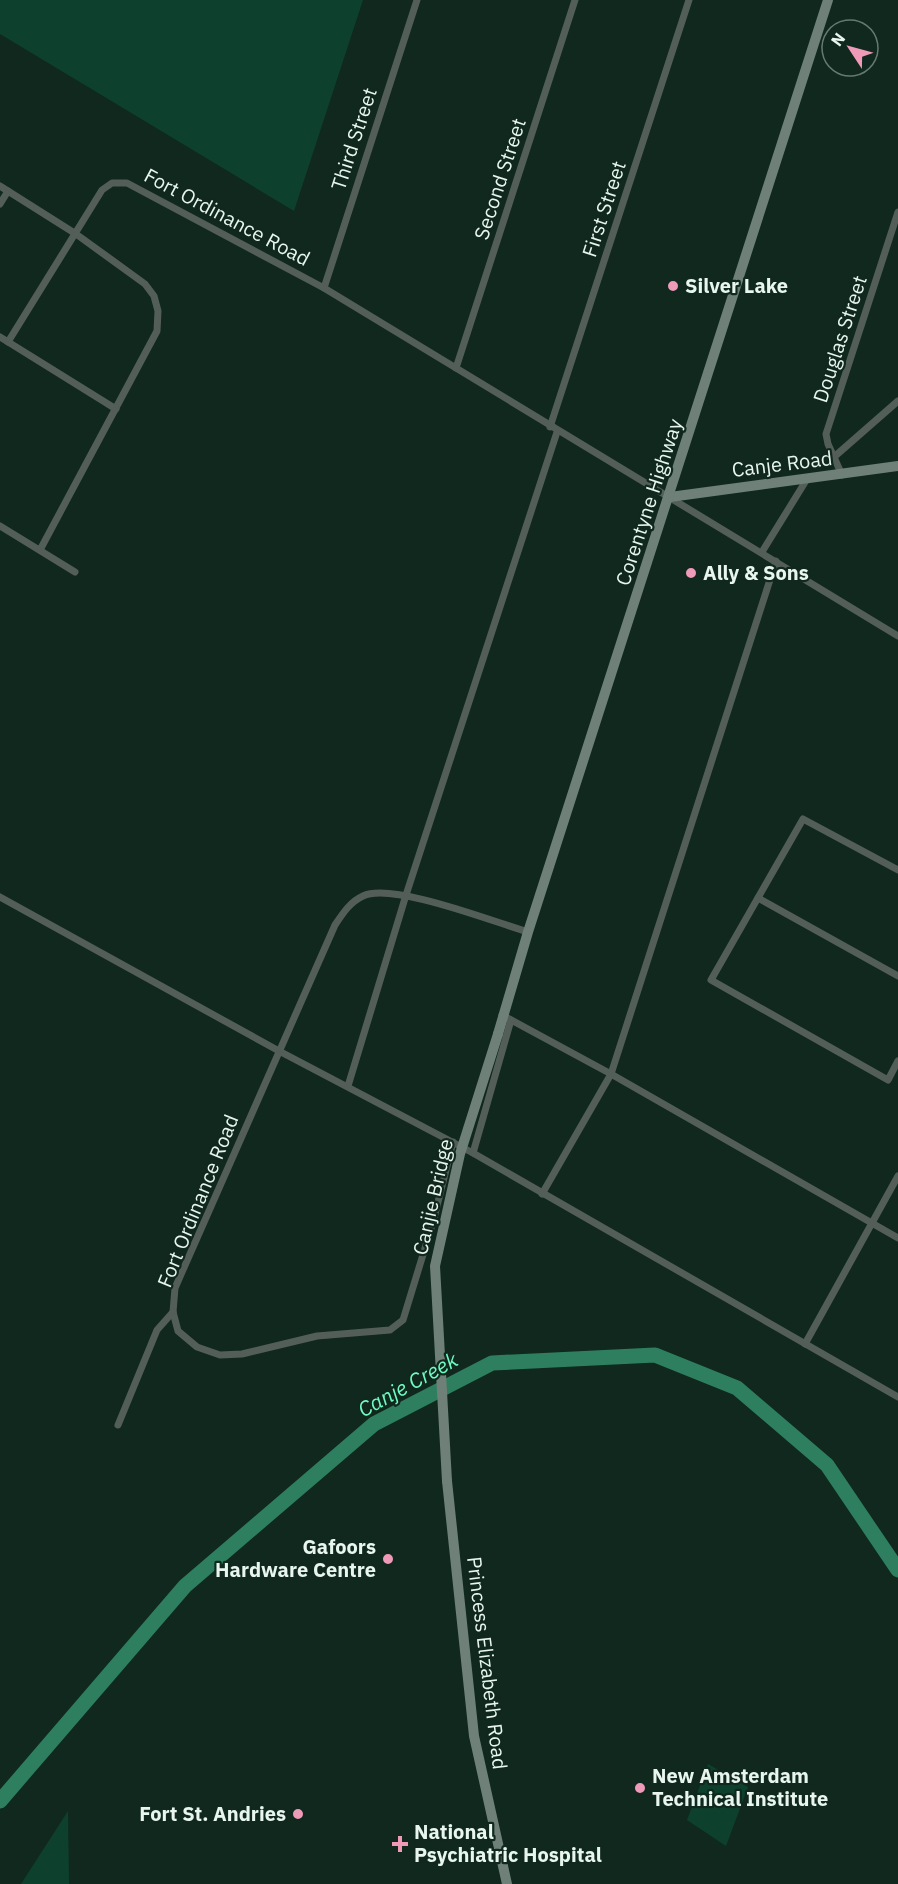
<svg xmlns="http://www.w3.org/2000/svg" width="898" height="1884" viewBox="0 0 898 1884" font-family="'IBM Plex Sans',sans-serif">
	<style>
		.green { fill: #0e402e }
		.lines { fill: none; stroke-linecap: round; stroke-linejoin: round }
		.river { stroke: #2e7f60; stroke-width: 15 }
		.street { stroke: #535e59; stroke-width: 7 }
		.secondary { stroke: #6e8077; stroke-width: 10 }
		.secondary-bridge { stroke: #6e8077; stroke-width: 10 }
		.poi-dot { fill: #ef9ab8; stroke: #10281e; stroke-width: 2 }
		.labels { text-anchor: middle; stroke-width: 4.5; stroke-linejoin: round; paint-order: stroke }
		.street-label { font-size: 20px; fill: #e8f6ef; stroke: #10281e }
		.poi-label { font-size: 20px; font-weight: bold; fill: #e8f6ef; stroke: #10281e; text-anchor: start }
		.water-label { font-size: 21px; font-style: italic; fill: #6ffbc3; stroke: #10281e }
	</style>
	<rect width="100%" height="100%" fill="#10281e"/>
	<g class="green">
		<path d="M 0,0 L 363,0 L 294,211 L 0,34 Z"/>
		<path d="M 708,1764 L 748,1787 L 726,1846 L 687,1820 Z"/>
		<path d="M 68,1811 L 69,1884 L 21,1884 Z"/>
	</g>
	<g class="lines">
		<path class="river" d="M 0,1801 L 185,1586 L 374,1424 L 492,1363 L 655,1355 L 737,1388 L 827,1465 L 898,1570"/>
		<g class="street">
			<path d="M 0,186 L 76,234 L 145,284 L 154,296 L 158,311 L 157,331 L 40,550"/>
			<path d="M 0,204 L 8,191"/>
			<path d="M 324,288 L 417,0"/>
			<path d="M 0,337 L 116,409"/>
			<path d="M 8,342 L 102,190 L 112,183 L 127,183 L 324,288 L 898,636"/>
			<path d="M 456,368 L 575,0"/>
			<path d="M 550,427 L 689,0"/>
			<path d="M 834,457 L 898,401"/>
			<path d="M 842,475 L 828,444 L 826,434 L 898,212"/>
			<path d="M 0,526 L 75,572"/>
			<path d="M 762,552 L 807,479"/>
			<path d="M 898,870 L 803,819 L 711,980 L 888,1080 L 898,1061"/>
			<path d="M 0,897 L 279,1051 L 473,1153 L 898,1397"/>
			<path d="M 758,898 L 898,976"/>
			<path d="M 502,1015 L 611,1074 L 898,1238"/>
			<path d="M 348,1086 L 406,895 L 557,432"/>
			<path d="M 453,1142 L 433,1222 L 403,1320 L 390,1330 L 317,1336 L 242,1354 L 220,1355 L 197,1347 L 178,1331 L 173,1312 L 175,1288 L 335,925 C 343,913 350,902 363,896 C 392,882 494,922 528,932"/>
			<path d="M 473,1153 L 511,1020"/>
			<path d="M 542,1194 L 611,1074 L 776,561"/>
			<path d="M 805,1344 L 898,1176"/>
			<path d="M 118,1425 L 157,1330 L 173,1312"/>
		</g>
		<g class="secondary">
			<path d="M 670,497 L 898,466"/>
			<path d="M 498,1034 L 528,932 L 828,0"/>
			<path d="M 447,1481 L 474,1736 L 507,1884"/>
		</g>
		<path class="secondary-bridge" d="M 447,1481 L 435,1266 L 460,1154 L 498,1034"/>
	</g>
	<g class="poi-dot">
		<circle cx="673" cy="286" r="6"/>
		<circle cx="691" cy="573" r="6"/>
		<circle cx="388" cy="1559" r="6"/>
		<circle cx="640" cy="1788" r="6"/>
		<circle cx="298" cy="1814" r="6"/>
		<path d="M397 1835h6v6h6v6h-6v6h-6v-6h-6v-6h6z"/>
	</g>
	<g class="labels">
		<g class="street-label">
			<text transform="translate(354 139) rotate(-72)" y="7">Third Street</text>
			<text transform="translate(500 179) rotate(-72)" y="7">Second Street</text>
			<text transform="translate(604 209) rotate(-72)" y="7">First Street</text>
			<text transform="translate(227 217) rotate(28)" y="7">Fort Ordinance Road</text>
			<text transform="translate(840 339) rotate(-72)" y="7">Douglas Street</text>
			<text transform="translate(782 464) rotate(-7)" y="7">Canje Road</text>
			<text transform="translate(649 502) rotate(-72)" y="7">Corentyne Highway</text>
			<text transform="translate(433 1197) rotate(-77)" y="7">Canjie Bridge</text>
			<text transform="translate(198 1201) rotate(-68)" y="7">Fort Ordinance Road</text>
			<text transform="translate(487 1663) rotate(83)" y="7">Princess Elizabeth Road</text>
		</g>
		<g class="poi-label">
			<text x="685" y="293">Silver Lake</text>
			<text x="703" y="580">Ally &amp; Sons</text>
			<text x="376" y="1554" text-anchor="end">Gafoors<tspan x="376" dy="23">Hardware Centre</tspan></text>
			<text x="652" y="1783">New Amsterdam<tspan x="652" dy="23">Technical Institute</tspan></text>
			<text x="286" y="1821" text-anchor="end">Fort St. Andries</text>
			<text x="414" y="1839">National<tspan x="414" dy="23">Psychiatric Hospital</tspan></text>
		</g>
		<g class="water-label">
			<text transform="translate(408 1385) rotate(-29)" y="7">Canje Creek</text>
		</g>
	</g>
	<g transform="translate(850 48) rotate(306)"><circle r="28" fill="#10281e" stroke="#667a72" stroke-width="1.5"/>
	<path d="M0-4.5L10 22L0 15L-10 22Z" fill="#ef9ab8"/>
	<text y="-9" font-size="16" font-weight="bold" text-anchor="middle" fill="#e8f6ef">N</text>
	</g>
</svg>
